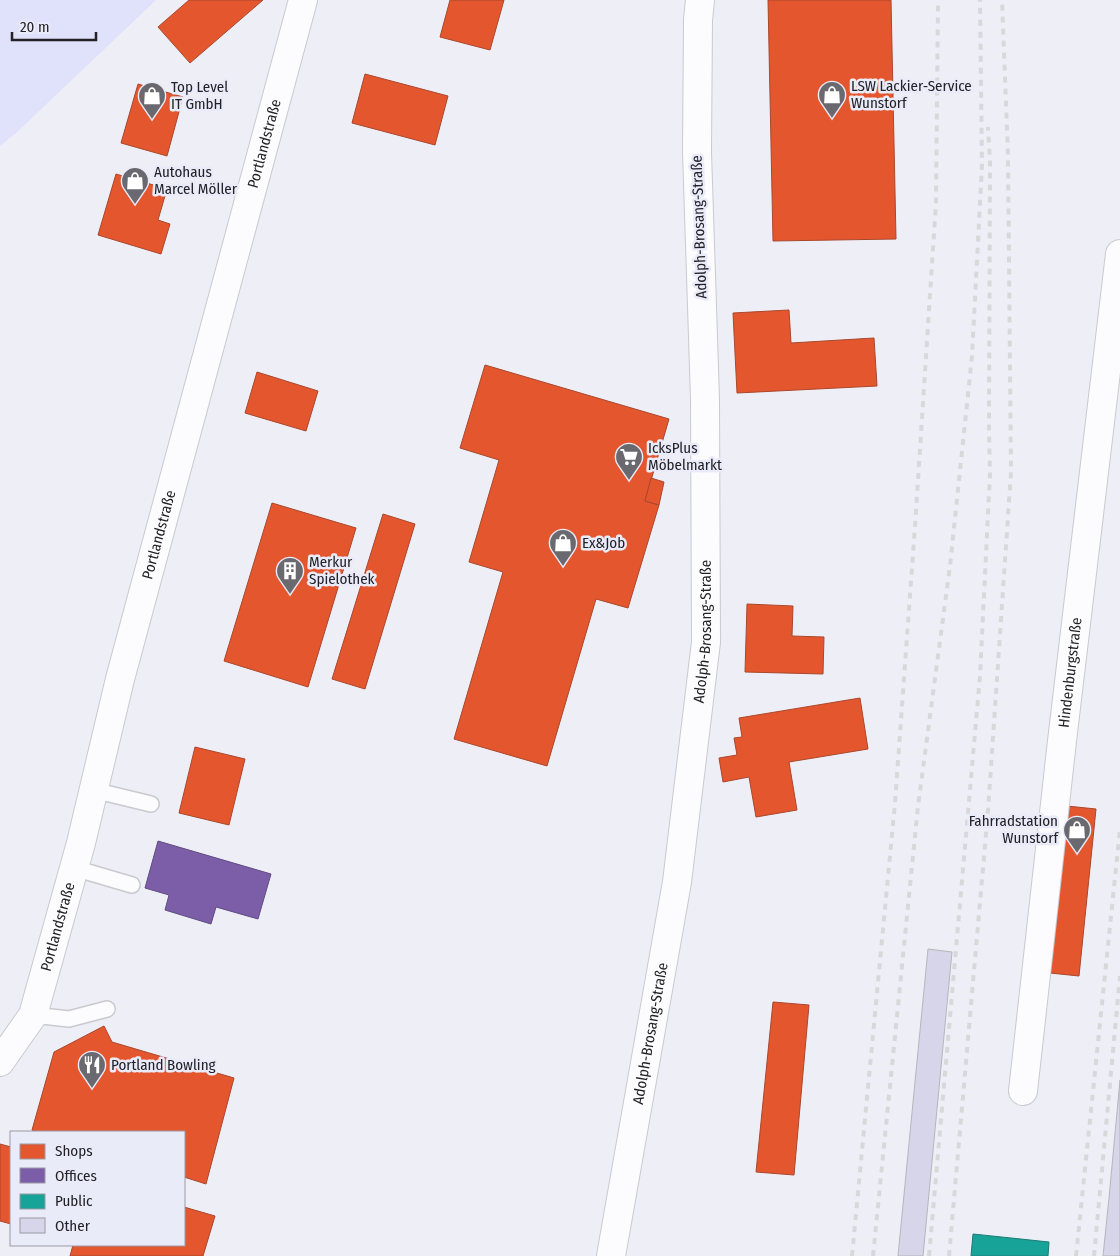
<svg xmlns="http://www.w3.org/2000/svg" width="1120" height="1256" viewBox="0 0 1120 1256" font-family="'Fira Sans Condensed',sans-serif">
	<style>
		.green { fill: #e0e1fa }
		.shops { fill: #e4572e; stroke: #aa472c }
		.offices { fill: #7b5ea7; stroke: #604c80 }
		.public { fill: #17a398; stroke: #1a7c76 }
		.building { fill: #d6d5ea; stroke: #b5b5bb }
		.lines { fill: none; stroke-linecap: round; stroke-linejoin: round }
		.service-casing { stroke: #c9c9cf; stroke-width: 18 }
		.minor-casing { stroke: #c9c9cf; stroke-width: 30 }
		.service { stroke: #fcfcfe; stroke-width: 15 }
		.minor { stroke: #fcfcfe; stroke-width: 28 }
		.rail { stroke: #d8d8da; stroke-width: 4; stroke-dasharray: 6 6; stroke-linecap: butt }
		.labels { text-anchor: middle; stroke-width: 5; stroke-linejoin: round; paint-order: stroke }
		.poi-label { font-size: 15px; fill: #212126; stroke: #eaebf9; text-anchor: start }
		.street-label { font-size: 15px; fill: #212126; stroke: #eaebf9 }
	</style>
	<rect width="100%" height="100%" fill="#eeeef6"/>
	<path class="green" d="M 0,0 L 156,0 L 17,132 L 0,146 Z"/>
	<g class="shops">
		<path d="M 189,0 L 263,0 L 190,63 L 158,27 Z"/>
		<path d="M 450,0 L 504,0 L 490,50 L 440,37 Z"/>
		<path d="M 768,0 L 891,0 L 896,239 L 773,241 Z"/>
		<path d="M 365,74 L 448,96 L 435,145 L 352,123 Z"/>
		<path d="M 138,84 L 183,97 L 167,156 L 121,143 Z"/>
		<path d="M 116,174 L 167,189 L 158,220 L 170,224 L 161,254 L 98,235 Z"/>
		<path d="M 789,310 L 791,343 L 874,338 L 877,386 L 737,393 L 733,313 Z"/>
		<path d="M 485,365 L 669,419 L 645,501 L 659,505 L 628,608 L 596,599 L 547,766 L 454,739 L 503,572 L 469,562 L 499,460 L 460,448 Z"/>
		<path d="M 257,372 L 318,391 L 306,431 L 245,413 Z"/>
		<path d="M 651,478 L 664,482 L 659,505 L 645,501 Z"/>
		<path d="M 272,503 L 356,528 L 308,687 L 224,661 Z"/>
		<path d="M 383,514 L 415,524 L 365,689 L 332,679 Z"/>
		<path d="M 747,604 L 793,606 L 792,636 L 824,637 L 823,674 L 745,672 Z"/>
		<path d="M 860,698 L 868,749 L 789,762 L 797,810 L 756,817 L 749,777 L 723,782 L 719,758 L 737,755 L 734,738 L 742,737 L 739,718 Z"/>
		<path d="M 195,747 L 245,759 L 229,825 L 179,813 Z"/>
		<path d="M 1067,806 L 1096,809 L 1079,976 L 1050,973 Z"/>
		<path d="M 773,1002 L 809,1005 L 794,1175 L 756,1172 Z"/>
		<path d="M 104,1026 L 112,1042 L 234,1078 L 206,1184 L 184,1177 L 184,1132 L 38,1132 L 32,1130 L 54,1052 Z"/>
		<path d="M 0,1144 L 11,1147 L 11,1224 L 0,1221 Z"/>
		<path d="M 184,1207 L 215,1216 L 203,1256 L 70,1256 L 73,1245 L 184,1245 Z"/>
	</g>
	<path class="offices" d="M 158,841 L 271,874 L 258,919 L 216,907 L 211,924 L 165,910 L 169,895 L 145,888 Z"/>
	<path class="public" d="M 973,1234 L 1049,1242 L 1048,1256 L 971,1256 Z"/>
	<g class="building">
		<path d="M 928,949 L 952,952 L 923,1256 L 898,1256 Z"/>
		<path d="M 1120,1080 L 1120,1256 L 1103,1256 L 1109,1198 Z"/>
	</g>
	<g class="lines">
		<defs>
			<g id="service">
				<path d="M 93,790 L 151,804"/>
				<path d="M 74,868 L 132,885"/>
				<path d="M 33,1015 L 69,1019 L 107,1009"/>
			</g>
			<g id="minor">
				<path id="s1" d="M 0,1062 L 33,1015 L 81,843 L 120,679 L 303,0"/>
				<path id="s2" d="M 1023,1091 L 1062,741 L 1120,254"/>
				<path id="s3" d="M 611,1256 L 677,882 L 706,642 L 705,399 L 697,152 L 698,20 L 700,0"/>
			</g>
		</defs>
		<use href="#service" class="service-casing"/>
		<use href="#minor" class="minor-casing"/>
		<use href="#service" class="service"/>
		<use href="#minor" class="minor"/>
		<g class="rail">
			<path d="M 852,1256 L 895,803 L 915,526 L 936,202 L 938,0"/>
			<path d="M 873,1256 L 918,806 L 950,566 L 972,356 L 982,165 L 980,0"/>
			<path d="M 929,1256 L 980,676 L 990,474 L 989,429 L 990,161 L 988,127"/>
			<path d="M 949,1256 L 988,811 L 1011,472 L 1008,155 L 1002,0"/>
			<path d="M 1076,1256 L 1120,829"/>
			<path d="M 1094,1256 L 1120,976"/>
		</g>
	</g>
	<defs>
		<symbol id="shop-pin" viewBox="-11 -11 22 30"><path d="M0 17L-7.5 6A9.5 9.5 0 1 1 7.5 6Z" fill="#69696f" stroke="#eaebf9"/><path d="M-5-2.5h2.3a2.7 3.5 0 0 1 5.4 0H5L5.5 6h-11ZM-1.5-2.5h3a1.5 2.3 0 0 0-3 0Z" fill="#fff"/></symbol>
		<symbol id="supermarket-pin" viewBox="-11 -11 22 30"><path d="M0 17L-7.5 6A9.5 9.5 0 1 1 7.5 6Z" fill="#69696f" stroke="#eaebf9"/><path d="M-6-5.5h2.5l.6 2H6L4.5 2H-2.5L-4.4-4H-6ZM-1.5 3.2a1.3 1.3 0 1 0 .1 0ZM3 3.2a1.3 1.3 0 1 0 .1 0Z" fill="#fff"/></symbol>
		<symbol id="building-pin" viewBox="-11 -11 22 30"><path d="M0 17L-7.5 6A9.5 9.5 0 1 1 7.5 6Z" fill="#69696f" stroke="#eaebf9"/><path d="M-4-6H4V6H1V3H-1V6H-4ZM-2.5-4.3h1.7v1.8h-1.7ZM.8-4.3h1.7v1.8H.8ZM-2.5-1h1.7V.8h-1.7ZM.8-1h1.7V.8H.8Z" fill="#fff"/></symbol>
		<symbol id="restaurant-pin" viewBox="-11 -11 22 30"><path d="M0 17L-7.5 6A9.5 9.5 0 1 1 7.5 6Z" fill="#69696f" stroke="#eaebf9"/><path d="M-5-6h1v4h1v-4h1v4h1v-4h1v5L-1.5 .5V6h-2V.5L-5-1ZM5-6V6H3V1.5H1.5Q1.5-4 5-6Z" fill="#fff"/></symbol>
	</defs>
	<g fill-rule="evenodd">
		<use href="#shop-pin" x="816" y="79" width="32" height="43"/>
		<use href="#shop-pin" x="136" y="80" width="32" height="43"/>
		<use href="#shop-pin" x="119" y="165" width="32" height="43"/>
		<use href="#supermarket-pin" x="613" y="441" width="32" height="43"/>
		<use href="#shop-pin" x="547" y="527" width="32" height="43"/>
		<use href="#building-pin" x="274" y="555" width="32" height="43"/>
		<use href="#shop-pin" x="1061" y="814" width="32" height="43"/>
		<use href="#restaurant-pin" x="76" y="1049" width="32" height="43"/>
	</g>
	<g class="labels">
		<g class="poi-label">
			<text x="851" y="91">LSW Lackier-Service<tspan x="851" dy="17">Wunstorf</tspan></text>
			<text x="171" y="92">Top Level<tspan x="171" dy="17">IT GmbH</tspan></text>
			<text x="154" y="177">Autohaus<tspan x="154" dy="17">Marcel Möller</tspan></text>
			<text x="648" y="453">IcksPlus<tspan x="648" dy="17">Möbelmarkt</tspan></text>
			<text x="582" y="548">Ex&amp;Job</text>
			<text x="309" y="567">Merkur<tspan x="309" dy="17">Spielothek</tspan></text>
			<text x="1058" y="826" text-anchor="end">Fahrradstation<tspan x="1058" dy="17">Wunstorf</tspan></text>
			<text x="111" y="1070">Portland Bowling</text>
		</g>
		<g class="street-label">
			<text dy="5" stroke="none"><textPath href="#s1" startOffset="959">Portlandstraße</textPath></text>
			<text transform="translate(699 227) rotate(-92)" y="5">Adolph-Brosang-Straße</text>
			<text dy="5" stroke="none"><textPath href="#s1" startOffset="554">Portlandstraße</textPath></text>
			<text dy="5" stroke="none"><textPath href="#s3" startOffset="632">Adolph-Brosang-Straße</textPath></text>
			<text dy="5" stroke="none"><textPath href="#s2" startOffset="421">Hindenburgstraße</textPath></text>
			<text dy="5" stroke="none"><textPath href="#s1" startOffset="149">Portlandstraße</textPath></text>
			<text dy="5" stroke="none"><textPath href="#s3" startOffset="226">Adolph-Brosang-Straße</textPath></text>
		</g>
	</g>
	<rect x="10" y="1131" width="175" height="115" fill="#eaebf9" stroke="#9a9aa5"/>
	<rect x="20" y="1144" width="25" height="15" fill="#e4572e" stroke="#9a9aa5"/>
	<text x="55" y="1156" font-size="15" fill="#212126">Shops</text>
	<rect x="20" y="1168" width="25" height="15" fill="#7b5ea7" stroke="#9a9aa5"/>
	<text x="55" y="1181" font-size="15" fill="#212126">Offices</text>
	<rect x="20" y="1194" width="25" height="15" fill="#17a398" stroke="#9a9aa5"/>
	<text x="55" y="1206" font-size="15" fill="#212126">Public</text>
	<rect x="20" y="1218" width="25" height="15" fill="#d6d5ea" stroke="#9a9aa5"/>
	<text x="55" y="1231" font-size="15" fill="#212126">Other</text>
	<path d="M12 32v8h84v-8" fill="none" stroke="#212126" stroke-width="2.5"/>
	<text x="20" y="32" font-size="15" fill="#212126" stroke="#eaebf9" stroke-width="4" paint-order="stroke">20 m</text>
</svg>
